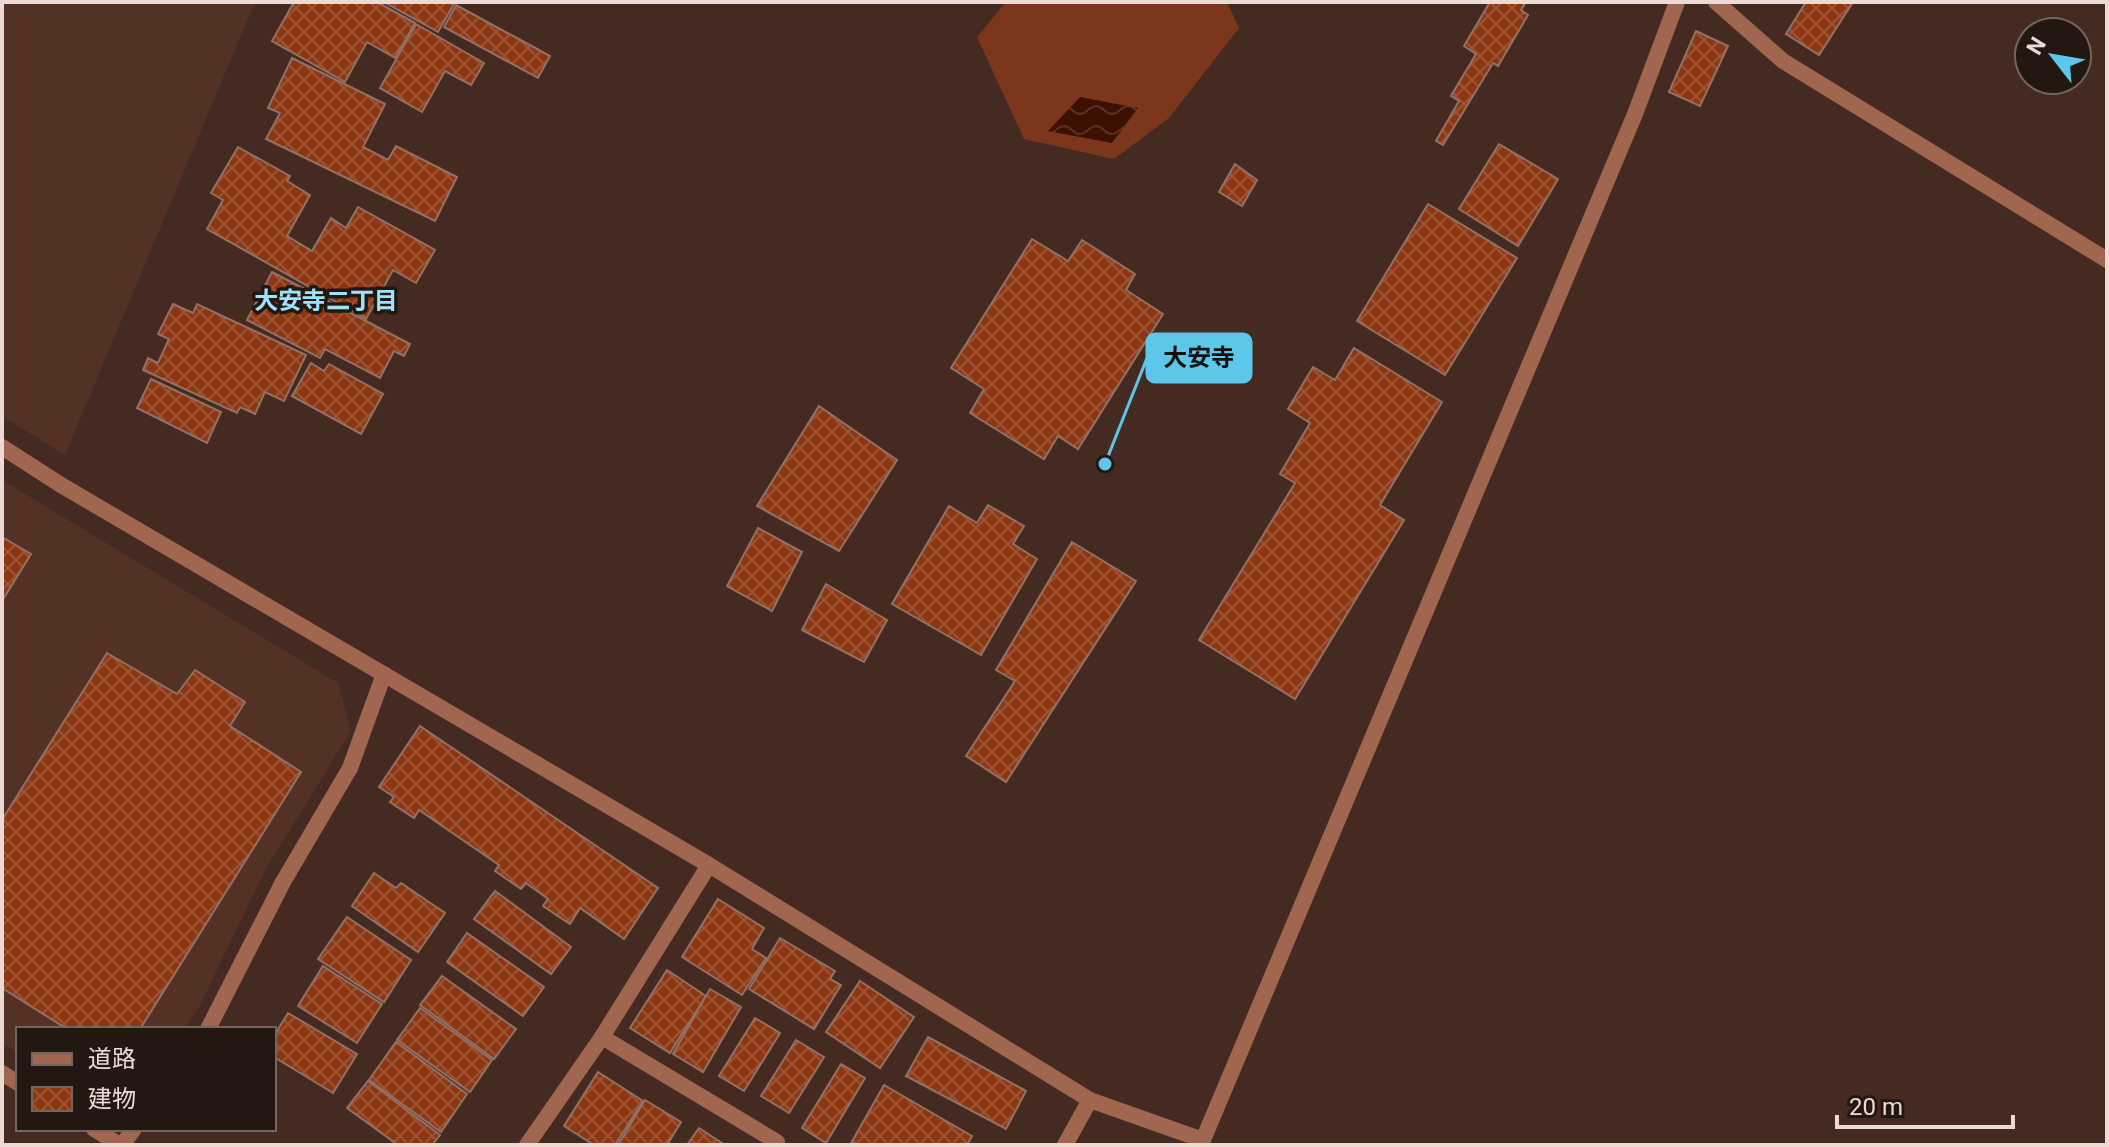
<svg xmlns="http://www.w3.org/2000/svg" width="2109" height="1147" viewBox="0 0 2109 1147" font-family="Roboto,'Noto Sans JP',sans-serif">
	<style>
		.built { fill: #533225 }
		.garden { fill: #7c361b }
		.water { fill: url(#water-waves) }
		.building { fill: url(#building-cross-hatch); stroke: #927267; stroke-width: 2 }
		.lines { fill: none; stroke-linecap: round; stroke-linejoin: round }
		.street { stroke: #a16650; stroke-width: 16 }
		.labels { text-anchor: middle; stroke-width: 7; stroke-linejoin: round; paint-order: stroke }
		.neighbourhood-label { font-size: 24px; font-weight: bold; fill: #9be4fd; stroke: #231712 }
		.leader { fill: none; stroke: #5cc7e8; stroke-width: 3 }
		.callout-dot { fill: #5cc7e8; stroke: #231712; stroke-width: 3 }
		.callout { fill: #5cc7e8; stroke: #5cc7e8; stroke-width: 3 }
		.callout-label { font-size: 24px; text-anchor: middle; font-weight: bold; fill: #111 }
	</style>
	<defs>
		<pattern id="water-waves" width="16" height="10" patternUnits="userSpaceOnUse" patternTransform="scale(2)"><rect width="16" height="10" fill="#3d1000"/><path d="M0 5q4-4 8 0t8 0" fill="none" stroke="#593224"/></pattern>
		<pattern id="building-cross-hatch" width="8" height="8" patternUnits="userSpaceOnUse" patternTransform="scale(2)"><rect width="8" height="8" fill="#8d3712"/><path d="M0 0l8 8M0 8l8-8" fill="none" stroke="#9d5334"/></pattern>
	</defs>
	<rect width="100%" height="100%" fill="#452a21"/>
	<g class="built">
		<path d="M 2,2 L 255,2 L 65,455 L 2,416 Z"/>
		<path d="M 2,480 L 338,683 L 351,731 L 266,869 L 199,1007 L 184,1029 L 18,1029 L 18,1053 L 2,1043 Z"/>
	</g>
	<path class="garden" d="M 1006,2 L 1227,2 L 1239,28 L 1169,118 L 1114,159 L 1024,139 L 977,37 Z"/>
	<path class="water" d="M 1080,97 L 1138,108 L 1112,143 L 1048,131 Z"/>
	<g class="building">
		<path d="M 294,2 L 377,2 L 415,23 L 395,58 L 367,42 L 345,82 L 272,41 Z"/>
		<path d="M 384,2 L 455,2 L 438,32 Z"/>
		<path d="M 1490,2 L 1526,2 L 1521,10 L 1528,15 L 1498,66 L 1493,63 L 1443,145 L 1436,141 L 1459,101 L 1451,96 L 1476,54 L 1464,46 Z"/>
		<path d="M 1806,2 L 1853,2 L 1819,55 L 1786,34 Z"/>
		<path d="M 456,5 L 550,56 L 538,78 L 444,27 Z"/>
		<path d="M 416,24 L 484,63 L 471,85 L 445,71 L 422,112 L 380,88 Z"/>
		<path d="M 1696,31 L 1728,46 L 1700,106 L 1669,92 Z"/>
		<path d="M 292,58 L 385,104 L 363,147 L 388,160 L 396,146 L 457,177 L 435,221 L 266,139 L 280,113 L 268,108 Z"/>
		<path d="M 1499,144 L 1558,179 L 1518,246 L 1459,209 Z"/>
		<path d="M 238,147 L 290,176 L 287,181 L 310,195 L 287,236 L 312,251 L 331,218 L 346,228 L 358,207 L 435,250 L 416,283 L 393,270 L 366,319 L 207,229 L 223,200 L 211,193 Z"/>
		<path d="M 1235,164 L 1257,180 L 1242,206 L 1219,192 Z"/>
		<path d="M 1428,204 L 1517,258 L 1445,375 L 1357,321 Z"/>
		<path d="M 1032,239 L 1068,261 L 1082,240 L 1135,274 L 1126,290 L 1163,314 L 1078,449 L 1058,436 L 1044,459 L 970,413 L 984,389 L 951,368 Z"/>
		<path d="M 272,272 L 410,344 L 404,356 L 394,351 L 380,378 L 325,349 L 320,358 L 247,320 Z"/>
		<path d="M 173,304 L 193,313 L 197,304 L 306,355 L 284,401 L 265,392 L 255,414 L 240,407 L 237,413 L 143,370 L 148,358 L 158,363 L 169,339 L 158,334 Z"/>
		<path d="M 1354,348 L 1442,402 L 1380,505 L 1404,520 L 1295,699 L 1199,640 L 1295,483 L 1280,474 L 1310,423 L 1288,409 L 1313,367 L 1335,380 Z"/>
		<path d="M 311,363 L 324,371 L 329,364 L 383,394 L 361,434 L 292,396 Z"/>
		<path d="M 151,379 L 221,412 L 207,443 L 137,408 Z"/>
		<path d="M 819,406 L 897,460 L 839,551 L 757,506 Z"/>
		<path d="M 988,505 L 1024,526 L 1013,544 L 1037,559 L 981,655 L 892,604 L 949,506 L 977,523 Z"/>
		<path d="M 758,528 L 802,552 L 772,611 L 727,586 Z"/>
		<path d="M 2,537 L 31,554 L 2,601 Z"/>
		<path d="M 1072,542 L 1136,581 L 1006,782 L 966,756 L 1015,681 L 996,670 Z"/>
		<path d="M 826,584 L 887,620 L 864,662 L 802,630 Z"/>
		<path d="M 107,653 L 177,694 L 195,670 L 245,702 L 230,726 L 301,772 L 140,1029 L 67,1029 L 2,988 L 2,820 Z"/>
		<path d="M 420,726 L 658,888 L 624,939 L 580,908 L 570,924 L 543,906 L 548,899 L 526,883 L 521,889 L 495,871 L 499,865 L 419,810 L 414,818 L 390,802 L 394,797 L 379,787 Z"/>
		<path d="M 374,873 L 396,888 L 401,883 L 445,913 L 418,952 L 352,906 Z"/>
		<path d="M 495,891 L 571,947 L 551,974 L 474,919 Z"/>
		<path d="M 718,899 L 764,928 L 752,949 L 766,958 L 742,995 L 682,957 Z"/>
		<path d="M 347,917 L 411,960 L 384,1002 L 318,959 Z"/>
		<path d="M 467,933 L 544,987 L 523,1016 L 447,962 Z"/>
		<path d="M 780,938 L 835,971 L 830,979 L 841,985 L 814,1029 L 749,989 Z"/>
		<path d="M 323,966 L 382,1004 L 357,1043 L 298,1006 Z"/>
		<path d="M 667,970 L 706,996 L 670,1053 L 630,1028 Z"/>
		<path d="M 442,976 L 516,1029 L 494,1059 L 420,1005 Z"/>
		<path d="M 860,981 L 914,1017 L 880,1068 L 826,1032 Z"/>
		<path d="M 710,989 L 741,1007 L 703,1072 L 673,1054 Z"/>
		<path d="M 420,1008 L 492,1060 L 470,1092 L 397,1040 Z"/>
		<path d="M 288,1013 L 357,1054 L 333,1093 L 274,1057 L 274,1036 Z"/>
		<path d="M 755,1018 L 780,1033 L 744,1091 L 719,1076 Z"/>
		<path d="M 928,1037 L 1026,1091 L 1006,1129 L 906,1076 Z"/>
		<path d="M 796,1040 L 824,1057 L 789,1113 L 761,1096 Z"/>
		<path d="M 396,1042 L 467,1094 L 441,1132 L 369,1080 Z"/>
		<path d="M 841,1064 L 865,1078 L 826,1143 L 802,1128 Z"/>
		<path d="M 598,1072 L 643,1101 L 615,1145 L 594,1145 L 564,1126 Z"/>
		<path d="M 368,1081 L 440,1135 L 432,1145 L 398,1145 L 347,1108 Z"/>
		<path d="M 884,1085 L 972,1136 L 967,1145 L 850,1145 Z"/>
		<path d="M 645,1100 L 681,1122 L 667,1145 L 618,1145 Z"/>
		<path d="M 699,1128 L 725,1145 L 687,1145 Z"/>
	</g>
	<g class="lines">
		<g class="street">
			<path d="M 1716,2 L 1783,61 L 2107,260"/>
			<path d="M 2,447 L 61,485 L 709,865 L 1090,1100"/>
			<path d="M 208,1029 L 283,882 L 350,768 L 384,674"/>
			<path d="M 602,1037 L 777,1142"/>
			<path d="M 2,1073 L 18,1083"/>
			<path d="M 94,1129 L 120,1145"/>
			<path d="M 122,1145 L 134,1129"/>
			<path d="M 527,1145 L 602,1037 L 709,865"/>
			<path d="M 1065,1145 L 1090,1100 L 1203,1140 L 1635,114 L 1677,2"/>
		</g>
	</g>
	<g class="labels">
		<g class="neighbourhood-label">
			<text x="326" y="309">大安寺二丁目</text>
		</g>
	</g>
	<path class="leader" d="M1105 464L1147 358"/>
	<circle class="callout-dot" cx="1105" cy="464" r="8"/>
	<rect class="callout" x="1147" y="334" width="104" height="48" rx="8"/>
	<g class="callout-label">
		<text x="1199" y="366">大安寺</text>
	</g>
	<rect width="2109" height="1147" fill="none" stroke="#ecdad4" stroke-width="8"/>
	<rect x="16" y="1027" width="260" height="104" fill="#231712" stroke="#736560" stroke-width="2"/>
	<rect x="32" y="1053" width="40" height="12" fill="#a16650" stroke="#736560" stroke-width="2"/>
	<text x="88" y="1067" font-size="24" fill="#ecdad4">道路</text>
	<rect x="32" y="1087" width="40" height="24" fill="url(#building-cross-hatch)" stroke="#736560" stroke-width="2"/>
	<text x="88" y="1107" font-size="24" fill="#ecdad4">建物</text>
	<g transform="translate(2053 56) rotate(301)"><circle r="38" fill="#231712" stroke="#736560" stroke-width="2"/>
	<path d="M0-6L14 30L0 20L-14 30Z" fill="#5cc7e8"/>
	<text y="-12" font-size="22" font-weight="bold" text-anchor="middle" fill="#ecdad4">N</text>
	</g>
	<path d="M1837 1115v12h176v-12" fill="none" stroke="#ecdad4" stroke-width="4"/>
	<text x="1849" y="1115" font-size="24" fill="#ecdad4" stroke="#231712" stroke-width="6" paint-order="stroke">20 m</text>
</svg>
